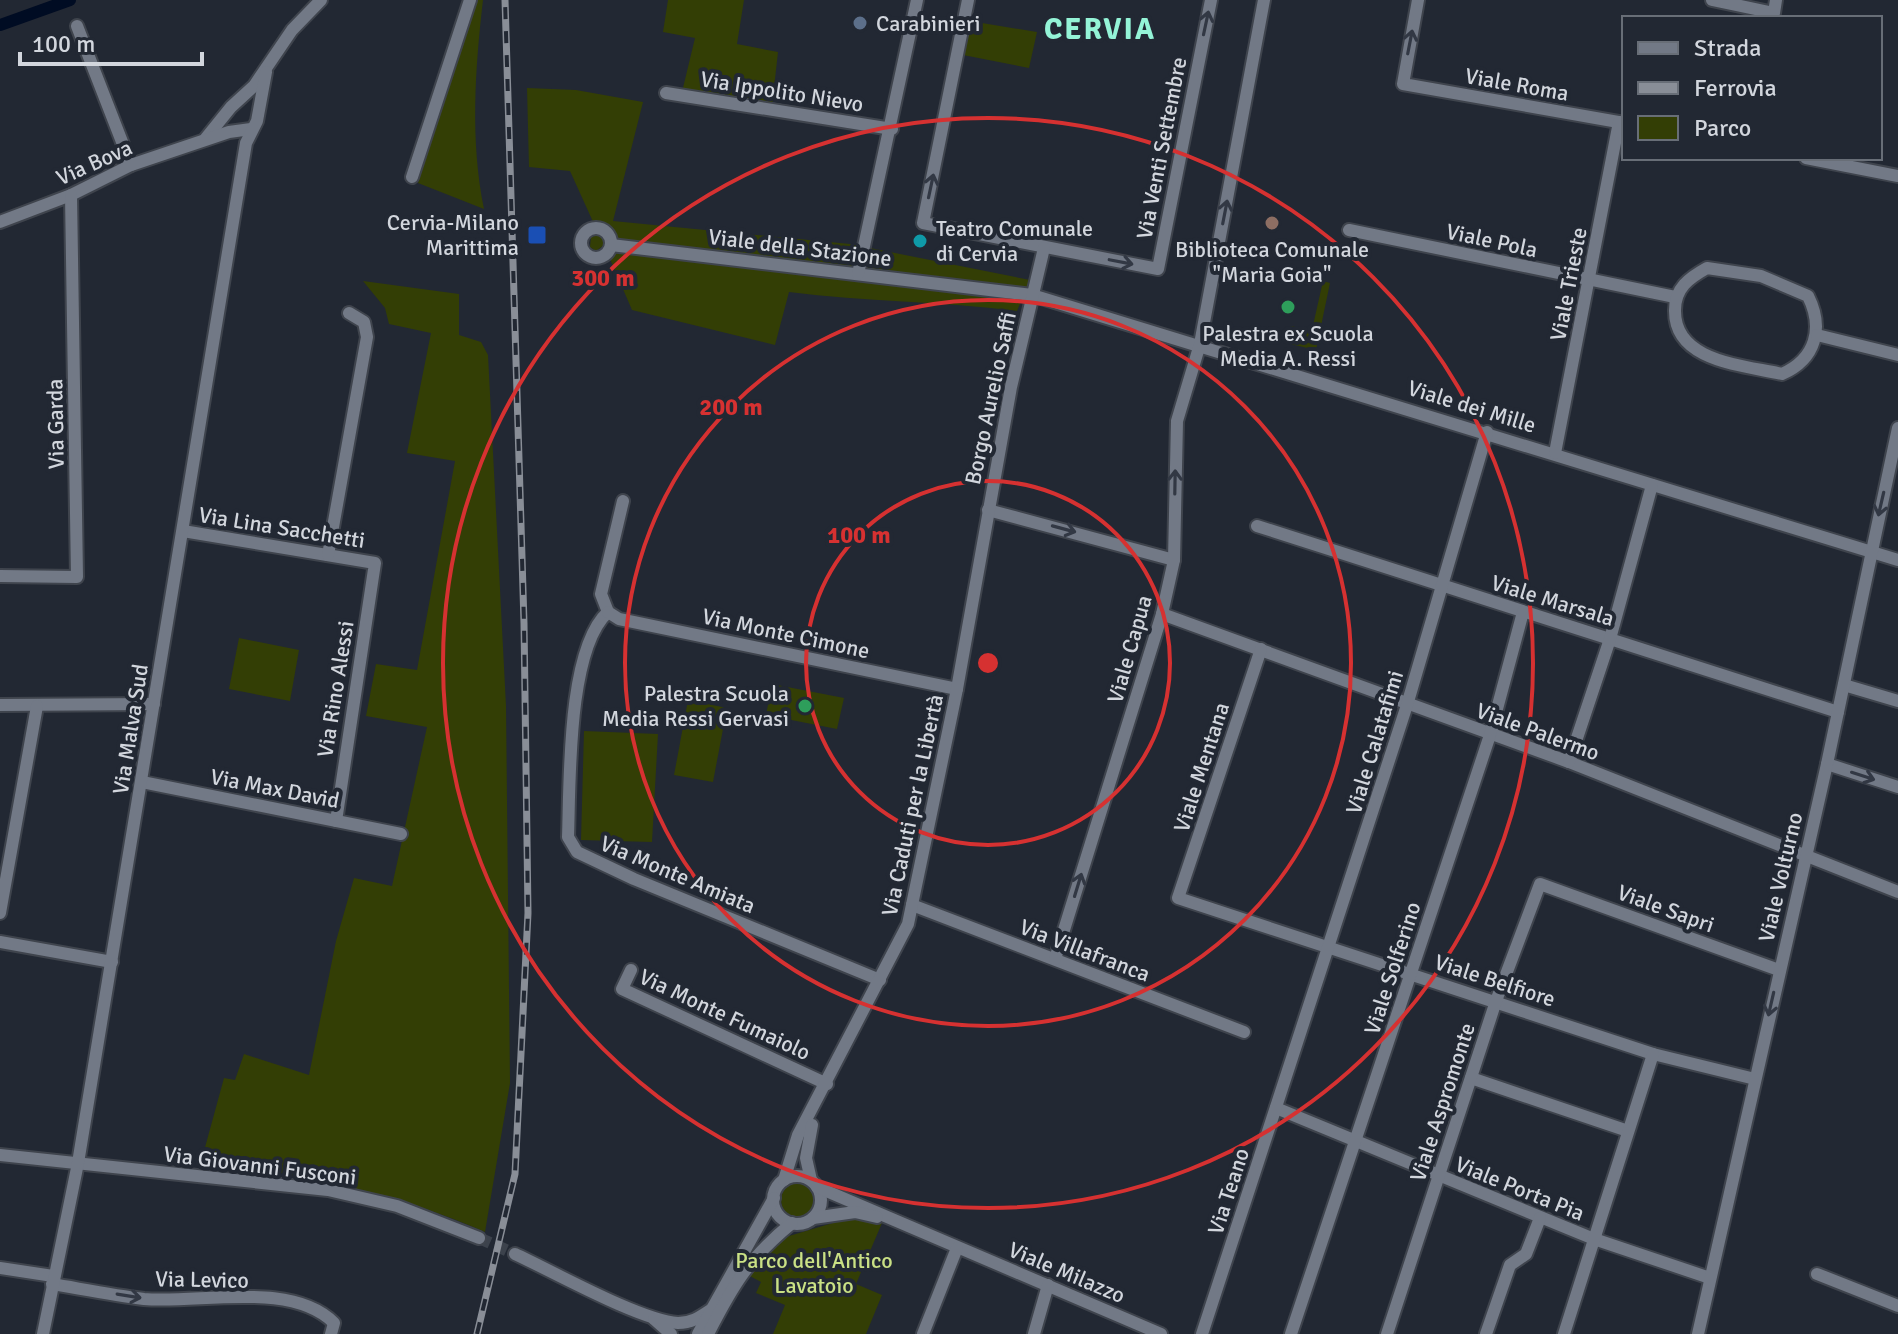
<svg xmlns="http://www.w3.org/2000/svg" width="1898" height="1334" viewBox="0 0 1898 1334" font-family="Signika,sans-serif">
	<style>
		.green { fill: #333e05 }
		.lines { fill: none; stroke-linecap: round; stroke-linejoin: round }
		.canal { stroke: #000c23; stroke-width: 12 }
		.minor-tunnel { stroke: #3c424c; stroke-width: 12; stroke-dasharray: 12 6; stroke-linecap: butt }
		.minor-casing { stroke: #3f444d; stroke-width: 16 }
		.minor { stroke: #727986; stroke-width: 12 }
		.rail-casing { stroke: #898e97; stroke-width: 7 }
		.rail { stroke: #222833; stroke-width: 4; stroke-dasharray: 12; stroke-linecap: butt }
		.oneway { stroke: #323844 }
		.ring { fill: none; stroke: #d63131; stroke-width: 4 }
		.service-dot { fill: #5c6f8a; stroke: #222833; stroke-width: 3 }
		.education-dot { fill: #8d6e63; stroke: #222833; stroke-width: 3 }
		.transit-dot { fill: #1a4fb4; stroke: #222833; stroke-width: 3 }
		.culture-dot { fill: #0f9aa8; stroke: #222833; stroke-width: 3 }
		.leisure-dot { fill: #2e9e5b; stroke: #222833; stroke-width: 3 }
		.labels { text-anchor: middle; stroke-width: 8; stroke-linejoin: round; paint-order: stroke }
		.poi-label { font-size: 22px; fill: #d2d6dd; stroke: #222833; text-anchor: start }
		.street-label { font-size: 22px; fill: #d2d6dd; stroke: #222833 }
		.park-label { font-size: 22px; fill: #cae185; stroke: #222833 }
		.district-label { font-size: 30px; font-weight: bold; letter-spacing: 2px; fill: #94f4d7; stroke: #222833 }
		.centre { fill: #d63131; stroke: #222833; stroke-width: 4 }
		.ring-label { font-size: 24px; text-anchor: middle; font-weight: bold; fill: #d63131; stroke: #222833; stroke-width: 8; stroke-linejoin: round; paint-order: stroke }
	</style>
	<rect width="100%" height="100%" fill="#222833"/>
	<g class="green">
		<path d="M 476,0 L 483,0 C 475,69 470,141 484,209 L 418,183 Z"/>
		<path d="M 668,0 L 744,0 L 737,44 L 778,52 L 772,106 L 682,92 L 695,38 L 663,32 Z"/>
		<path d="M 970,21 L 1037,32 L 1029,68 L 963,55 Z"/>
		<path d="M 527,88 L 576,90 L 643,102 L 613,221 L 850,244 L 1030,280 L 1017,311 C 941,301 865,302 789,292 L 775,345 L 632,310 L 604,245 L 596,251 L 590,247 L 591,237 L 599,235 L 570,171 L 529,167 Z"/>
		<path d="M 363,281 L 459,294 L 459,335 L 481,342 L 488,355 L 506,706 L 510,1083 L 485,1232 C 393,1192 299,1173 201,1162 L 224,1078 L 235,1080 L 244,1054 L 309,1075 L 336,941 L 354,878 L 392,886 L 427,727 L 366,716 L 376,664 L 417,670 L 455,461 L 407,453 L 431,333 L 389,324 L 385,308 Z"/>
		<path d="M 1323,281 L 1330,283 L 1316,350 L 1286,343 L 1290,326 L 1312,330 Z"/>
		<path d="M 239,638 L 299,650 L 290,701 L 229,689 Z"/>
		<path d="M 772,684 L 844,698 L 837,729 L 766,715 Z"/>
		<path d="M 688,700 L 727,708 L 713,782 L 674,775 Z"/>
		<path d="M 584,731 L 658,734 L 652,842 L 581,840 Z"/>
		<circle cx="798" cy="1200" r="17"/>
		<path d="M 853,1217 L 882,1223 L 856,1284 L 882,1295 L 866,1334 L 773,1334 L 785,1305 L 756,1293 L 761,1282 L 748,1275 L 779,1239 Z"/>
	</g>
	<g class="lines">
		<path class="canal" d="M 0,25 L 70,0"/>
		<path class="minor-tunnel" d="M 479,1238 L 515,1254"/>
		<defs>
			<g id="minor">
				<path d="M 968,0 L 923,223 L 1158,269 L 1211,0"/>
				<path d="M 1418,0 L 1403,84 L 1624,123"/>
				<path d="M 1712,0 L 1774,13 L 1776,0"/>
				<path d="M 77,26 L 131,165"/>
				<path d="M 666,93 L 892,129"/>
				<path d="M 206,138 L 231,107 L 254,86 L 292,30 L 321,0"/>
				<path d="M 1806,158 L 1898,176"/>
				<path d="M 412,177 L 470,0"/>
				<path d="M 0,222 L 71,195 L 131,165 L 229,132 L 251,129"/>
				<circle cx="596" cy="243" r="15"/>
				<path d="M 1349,230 L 1675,297"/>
				<path d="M 611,245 L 1032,295 L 1898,560"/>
				<path d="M 1707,268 L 1761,276 L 1808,296 C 1824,328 1816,359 1782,374 C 1743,365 1674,362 1675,310 C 1675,288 1689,278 1707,268 Z"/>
				<path d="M 858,274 L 917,0"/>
				<path d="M 1817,335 L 1898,355"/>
				<path d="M 1555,453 L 1619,122"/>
				<path d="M 623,501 L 601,594 L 608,612 C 567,649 570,782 568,837 L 577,852 L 634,879 L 880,980"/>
				<path d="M 988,510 L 1174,560"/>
				<path d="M 1257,526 L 1838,712"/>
				<path d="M 183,531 L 375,563 L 336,821"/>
				<path d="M 328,555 L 367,337 L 364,322 L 349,313"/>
				<path d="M 0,576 L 77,577 L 71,195"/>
				<path d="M 608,612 L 619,619 L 957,689"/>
				<path d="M 1162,614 L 1569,762 L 1898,892"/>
				<path d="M 1261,649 L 1178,898 L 1653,1054 L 1755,1079"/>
				<path d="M 1844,685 L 1898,701"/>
				<path d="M 0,705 L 154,704"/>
				<path d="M 1569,762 L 1610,639 L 1652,485"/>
				<path d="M 1827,764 L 1898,787"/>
				<path d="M 142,782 L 401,834"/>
				<path d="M 912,905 L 1244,1032"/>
				<path d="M 0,913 L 37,706"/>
				<path d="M 0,942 L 112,962"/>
				<path d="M 1055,959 L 1162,614 L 1174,560 L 1177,421 L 1200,344 L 1264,0"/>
				<path d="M 631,970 L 622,989 L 827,1084"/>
				<path d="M 1471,1078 L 1628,1131"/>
				<path d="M 1276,1108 L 1594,1239 L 1710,1278"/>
				<path d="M 0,1155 L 328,1190 L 397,1206 L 479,1238"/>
				<circle cx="797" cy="1200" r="24"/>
				<path d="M 784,1180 L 798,1135 L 908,924 L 957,689 L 1011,387 L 1044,248"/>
				<path d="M 811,1180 L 806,1158 L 812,1125"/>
				<path d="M 817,1187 L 1161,1334"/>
				<path d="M 813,1218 L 855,1212 L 877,1217"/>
				<path d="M 515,1254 C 552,1271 641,1321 678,1323 C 692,1323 700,1317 712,1309"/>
				<path d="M 0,1268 L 53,1276"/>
				<path d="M 1817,1274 L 1898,1306"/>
				<path d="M 52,1284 C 82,1289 113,1295 144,1299 C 199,1304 291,1280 334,1323 L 331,1334"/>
				<path d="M 654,1319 L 671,1334"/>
				<path d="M 43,1334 L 78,1163 L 246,143 L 257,121 L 266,72"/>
				<path d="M 698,1334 L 774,1198"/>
				<path d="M 708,1334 C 733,1285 749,1258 792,1223"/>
				<path d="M 923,1334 L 957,1248"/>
				<path d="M 1034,1334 L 1048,1285"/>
				<path d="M 1202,1334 L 1407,705 L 1487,432"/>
				<path d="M 1291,1334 L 1490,735 L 1523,612"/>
				<path d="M 1387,1334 L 1496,1001 L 1540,884 L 1779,970"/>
				<path d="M 1486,1334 L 1510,1265 L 1526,1254 L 1540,1218"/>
				<path d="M 1564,1334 L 1653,1054"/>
				<path d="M 1698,1334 L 1827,764 L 1898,428"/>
			</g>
		</defs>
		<use href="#minor" class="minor-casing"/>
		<use href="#minor" class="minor"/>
		<defs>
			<path id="rail" d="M 477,1334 L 515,1174 L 528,913 L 524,623 L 505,0"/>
		</defs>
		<use href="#rail" class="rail-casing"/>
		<use href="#rail" class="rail"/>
	</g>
	<defs><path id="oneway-shaft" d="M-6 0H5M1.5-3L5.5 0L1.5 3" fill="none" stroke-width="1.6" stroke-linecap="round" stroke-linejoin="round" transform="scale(2)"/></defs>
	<g class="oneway">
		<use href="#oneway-shaft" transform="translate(1206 23) rotate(-78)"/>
		<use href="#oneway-shaft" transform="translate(1410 42) rotate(-79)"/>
		<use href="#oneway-shaft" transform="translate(931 186) rotate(-78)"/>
		<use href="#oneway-shaft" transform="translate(1225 212) rotate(-79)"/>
		<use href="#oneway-shaft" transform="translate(1121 262) rotate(11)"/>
		<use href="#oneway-shaft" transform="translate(1175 482) rotate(-89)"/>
		<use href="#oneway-shaft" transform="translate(1881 504) rotate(103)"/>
		<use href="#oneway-shaft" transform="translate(1064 529) rotate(15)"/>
		<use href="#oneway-shaft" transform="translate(1863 776) rotate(18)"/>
		<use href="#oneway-shaft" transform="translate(1078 885) rotate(-73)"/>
		<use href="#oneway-shaft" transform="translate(1771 1004) rotate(103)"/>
		<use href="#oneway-shaft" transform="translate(129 1296) rotate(9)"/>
	</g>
	<g class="ring">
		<circle cx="988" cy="663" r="182"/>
		<circle cx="988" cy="663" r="363"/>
		<circle cx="988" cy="663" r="545"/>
	</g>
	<circle class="service-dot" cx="860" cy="23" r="8"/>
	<circle class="education-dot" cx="1272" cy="223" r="8"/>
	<rect class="transit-dot" x="527" y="225" width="20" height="20" rx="4"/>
	<circle class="culture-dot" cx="920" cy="241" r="8"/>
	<g class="leisure-dot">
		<circle cx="1288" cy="307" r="8"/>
		<circle cx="805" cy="706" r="8"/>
	</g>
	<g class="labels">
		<g class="poi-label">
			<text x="876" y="31">Carabinieri</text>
			<text x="519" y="230" text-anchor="end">Cervia-Milano<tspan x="519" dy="25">Marittima</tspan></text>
			<text x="936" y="236">Teatro Comunale<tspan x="936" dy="25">di Cervia</tspan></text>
			<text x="1272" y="257" text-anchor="middle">Biblioteca Comunale<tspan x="1272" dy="25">"Maria Goia"</tspan></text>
			<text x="1288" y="341" text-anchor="middle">Palestra ex Scuola<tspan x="1288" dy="25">Media A. Ressi</tspan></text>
			<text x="789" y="701" text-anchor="end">Palestra Scuola<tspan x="789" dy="25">Media Ressi Gervasi</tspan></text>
		</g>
		<g class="street-label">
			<text transform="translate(1517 84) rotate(10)" y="8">Viale Roma</text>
			<text transform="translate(782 91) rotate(9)" y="8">Via Ippolito Nievo</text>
			<text transform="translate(1161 148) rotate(-79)" y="8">Via Venti Settembre</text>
			<text transform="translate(94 162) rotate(-24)" y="8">Via Bova</text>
			<text transform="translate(1492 240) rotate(12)" y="8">Viale Pola</text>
			<text transform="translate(800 247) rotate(7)" y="8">Viale della Stazione</text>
			<text transform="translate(1568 284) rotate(-79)" y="8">Viale Trieste</text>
			<text transform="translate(990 398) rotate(-78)" y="8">Borgo Aurelio Saffi</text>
			<text transform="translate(1472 406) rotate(17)" y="8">Viale dei Mille</text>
			<text transform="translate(55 424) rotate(-91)" y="8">Via Garda</text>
			<text transform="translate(282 527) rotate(9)" y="8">Via Lina Sacchetti</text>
			<text transform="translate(1553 600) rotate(17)" y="8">Viale Marsala</text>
			<text transform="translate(786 633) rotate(12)" y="8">Via Monte Cimone</text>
			<text transform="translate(1129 649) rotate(-74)" y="8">Viale Capua</text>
			<text transform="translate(335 689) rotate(-81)" y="8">Via Rino Alessi</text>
			<text transform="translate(130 729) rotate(-81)" y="8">Via Malva Sud</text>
			<text transform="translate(1538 731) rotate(20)" y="8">Viale Palermo</text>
			<text transform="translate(1374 742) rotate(-73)" y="8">Viale Calatafimi</text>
			<text transform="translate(1201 767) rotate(-72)" y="8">Viale Mentana</text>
			<text transform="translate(275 788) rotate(11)" y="8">Via Max David</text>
			<text transform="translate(912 805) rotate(-78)" y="8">Via Caduti per la Libertà</text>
			<text transform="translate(678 874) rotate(23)" y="8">Via Monte Amiata</text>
			<text transform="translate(1780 877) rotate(-77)" y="8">Viale Volturno</text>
			<text transform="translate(1666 908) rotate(20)" y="8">Viale Sapri</text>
			<text transform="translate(1085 950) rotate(21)" y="8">Via Villafranca</text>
			<text transform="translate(1392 968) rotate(-72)" y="8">Viale Solferino</text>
			<text transform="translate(1495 980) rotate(18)" y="8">Viale Belfiore</text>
			<text transform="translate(725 1014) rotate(25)" y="8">Via Monte Fumaiolo</text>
			<text transform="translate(1442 1102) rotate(-72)" y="8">Viale Aspromonte</text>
			<text transform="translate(260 1165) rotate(7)" y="8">Via Giovanni Fusconi</text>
			<text transform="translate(1520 1188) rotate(22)" y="8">Viale Porta Pia</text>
			<text transform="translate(1228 1191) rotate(-72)" y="8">Via Teano</text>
			<text transform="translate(1067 1272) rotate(23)" y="8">Viale Milazzo</text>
			<text transform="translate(202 1279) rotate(1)" y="8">Via Levico</text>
		</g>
		<g class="park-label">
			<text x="814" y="1268">Parco dell'Antico<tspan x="814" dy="25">Lavatoio</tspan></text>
		</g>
		<g class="district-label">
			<text x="1100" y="39">CERVIA</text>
		</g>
	</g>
	<circle cx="988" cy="663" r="12" class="centre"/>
	<g class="ring-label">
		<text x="603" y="286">300 m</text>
		<text x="731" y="415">200 m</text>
		<text x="859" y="543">100 m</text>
	</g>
	<rect x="1622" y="16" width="260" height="144" fill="#222833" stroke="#686e77" stroke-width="2"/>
	<rect x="1638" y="42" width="40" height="12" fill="#727986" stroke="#686e77" stroke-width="2"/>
	<text x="1694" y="56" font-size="24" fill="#d2d6dd">Strada</text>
	<rect x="1638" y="82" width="40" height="12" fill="#898e97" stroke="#686e77" stroke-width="2"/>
	<text x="1694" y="96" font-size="24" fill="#d2d6dd">Ferrovia</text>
	<rect x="1638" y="116" width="40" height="24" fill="#333e05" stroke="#686e77" stroke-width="2"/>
	<text x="1694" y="136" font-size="24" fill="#d2d6dd">Parco</text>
	<path d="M20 52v12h182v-12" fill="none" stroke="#d2d6dd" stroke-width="4"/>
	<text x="32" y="52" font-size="24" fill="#d2d6dd" stroke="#222833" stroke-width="6" paint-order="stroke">100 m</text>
</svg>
